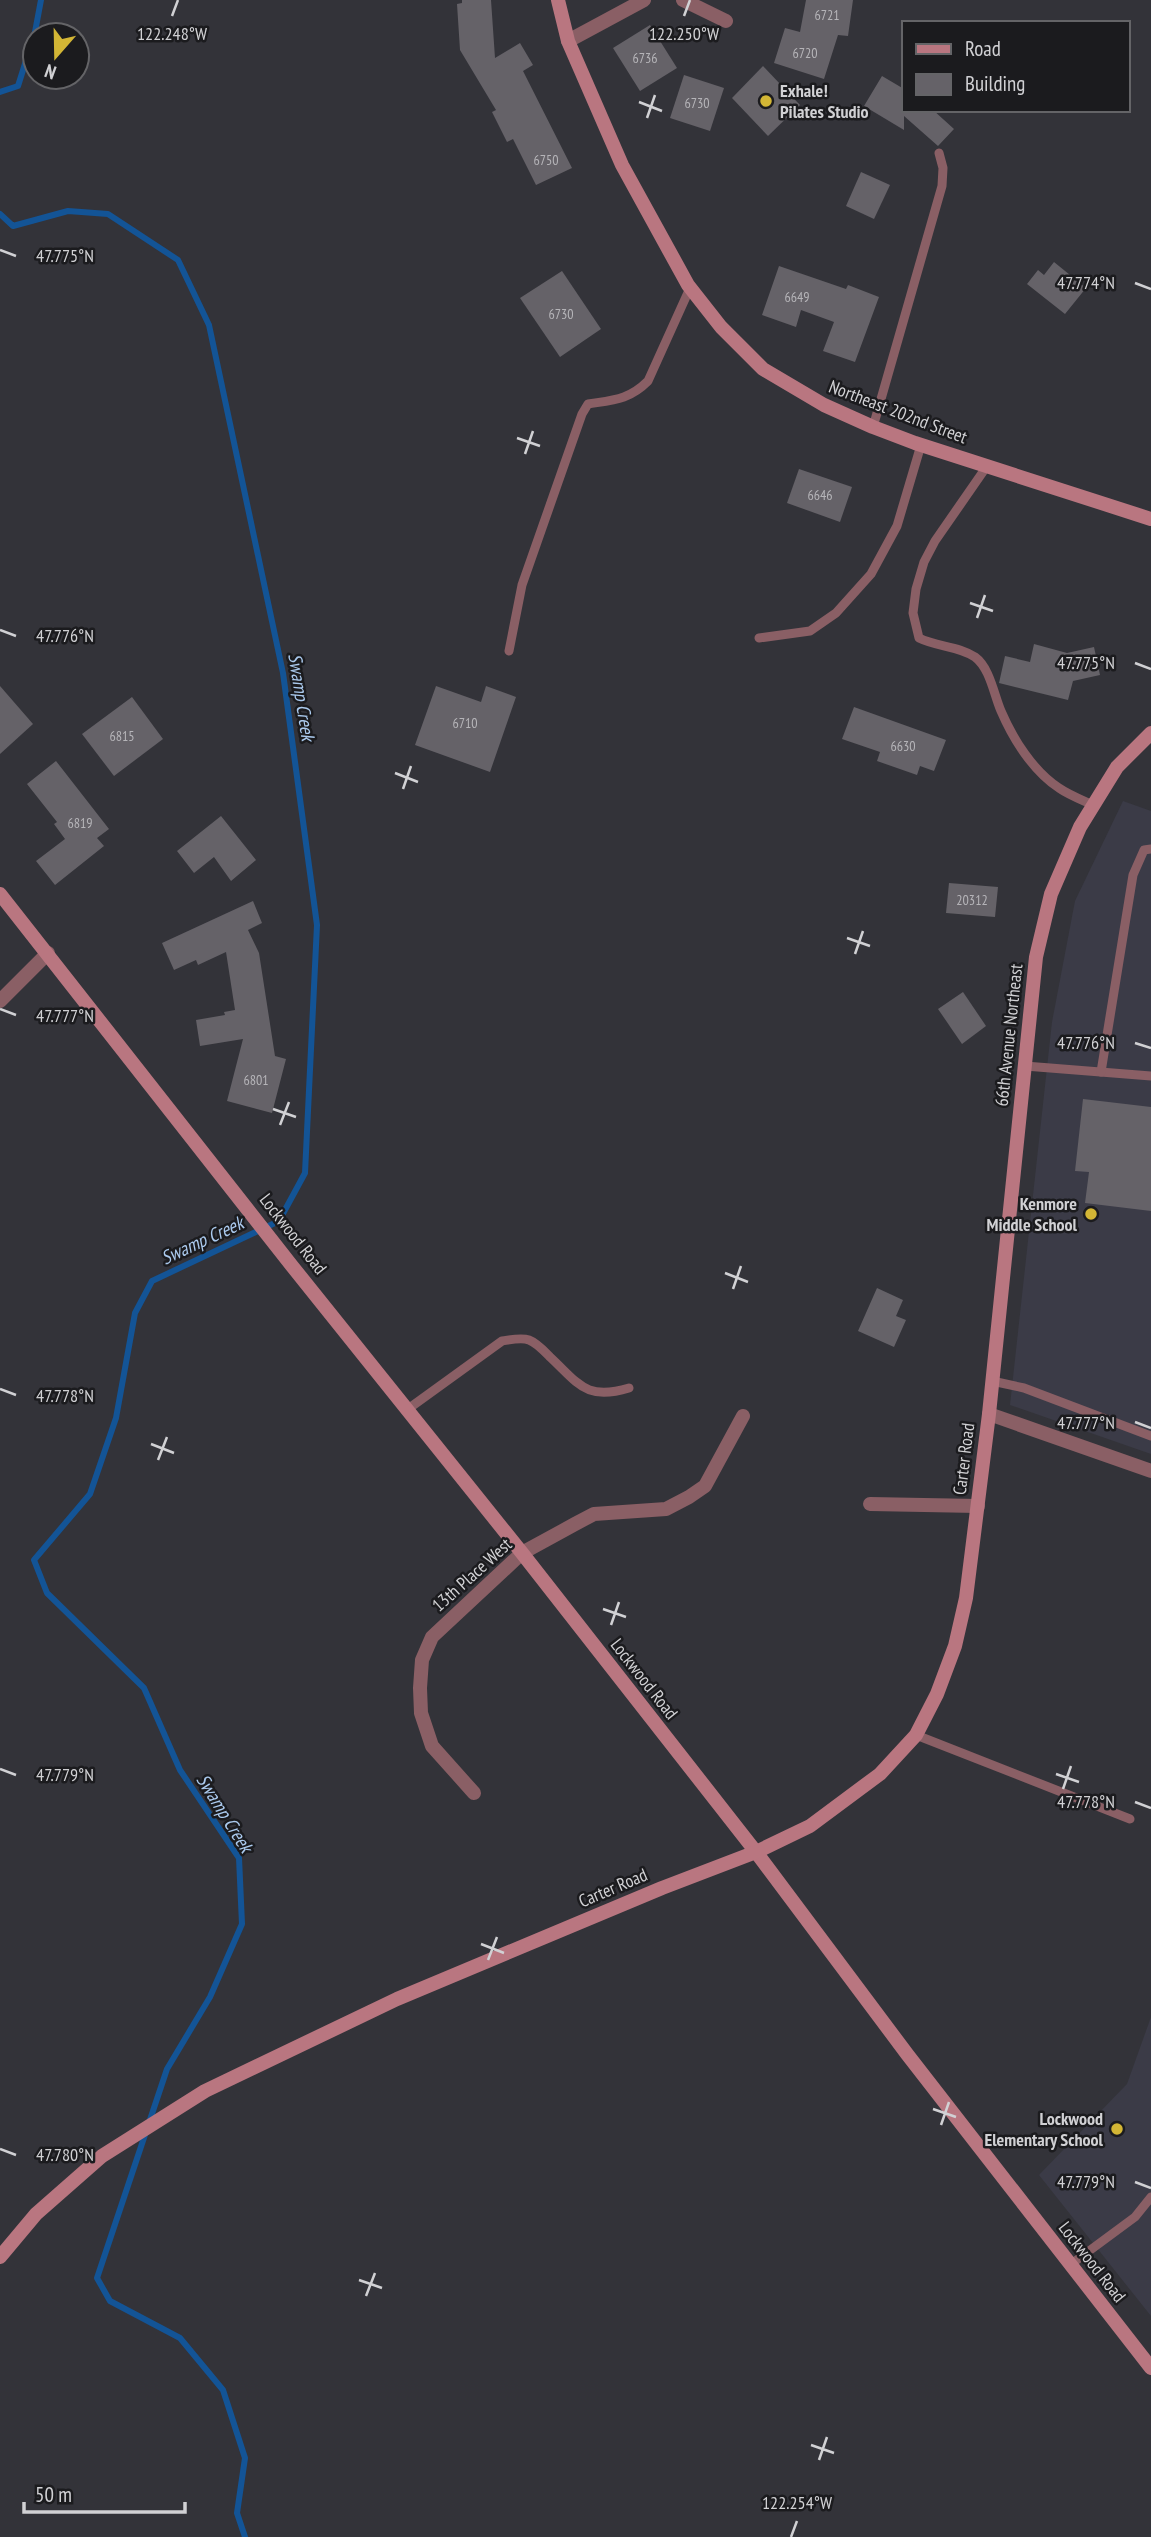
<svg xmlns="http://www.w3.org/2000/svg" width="1151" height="2537" viewBox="0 0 1151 2537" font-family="'PT Sans Narrow',sans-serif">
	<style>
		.built { fill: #3b3b47 }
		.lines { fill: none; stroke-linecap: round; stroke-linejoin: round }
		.stream { stroke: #135496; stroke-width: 6 }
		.building { fill: #656268 }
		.lane { stroke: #8a5f65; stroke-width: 9 }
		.street { stroke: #8a5f65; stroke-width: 14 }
		.secondary { stroke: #b97680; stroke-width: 14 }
		.ticks { fill: none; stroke: #d1d1d4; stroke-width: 2.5 }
		.poi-dot { fill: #d3b635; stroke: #1b1b1e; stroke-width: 2.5 }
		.labels { text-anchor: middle; stroke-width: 5; stroke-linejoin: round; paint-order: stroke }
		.number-label { font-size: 14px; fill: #b6b5b9 }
		.poi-label { font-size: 18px; font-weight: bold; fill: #d1d1d4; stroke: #1b1b1e; text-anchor: end }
		.street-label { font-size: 18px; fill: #d1d1d4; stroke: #1b1b1e }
		.water-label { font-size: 19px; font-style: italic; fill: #abcaee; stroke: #1b1b1e }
		.ticks-label { font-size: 18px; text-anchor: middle; fill: #d1d1d4; stroke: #1b1b1e; stroke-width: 5; stroke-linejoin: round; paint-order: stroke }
	</style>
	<rect width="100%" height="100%" fill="#333339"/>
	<g class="built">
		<path d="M 1123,801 L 1151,811 L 1151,1454 L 1010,1405 L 1052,1022 L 1075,901 Z"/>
		<path d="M 1151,2017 L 1151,2316 L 1039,2175 L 1127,2084 Z"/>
	</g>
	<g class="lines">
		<g class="stream">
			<path d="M 0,92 L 18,86 L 35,32 L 41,0"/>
			<path d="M 0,214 L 13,226 L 68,211 L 108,214 L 178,260 L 209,325 L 283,673 L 317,925 L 305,1173 L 279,1221 L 152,1281 L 135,1313 L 116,1418 L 90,1494 L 34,1560 L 47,1593 L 144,1688 L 180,1770 L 239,1858 L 242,1924 L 210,1997 L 167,2069 L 97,2278 L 110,2301 L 180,2338 L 223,2390 L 245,2458 L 237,2513 L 245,2537"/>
		</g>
	</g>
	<g class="building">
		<path d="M 462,0 L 491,0 L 495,58 L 520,43 L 533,65 L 523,71 L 572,168 L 536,185 L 513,139 L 507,142 L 492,112 L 496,110 L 460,50 L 457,4 L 462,3 Z"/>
		<path d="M 806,0 L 853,0 L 848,36 L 838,35 L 824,79 L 774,63 L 785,28 L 800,32 Z"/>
		<path d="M 650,25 L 677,68 L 640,91 L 613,48 Z"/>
		<path d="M 763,66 L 800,105 L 768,136 L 732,98 Z"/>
		<path d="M 684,75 L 724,88 L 710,131 L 670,118 Z"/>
		<path d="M 882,76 L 904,89 L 904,110 L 933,110 L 954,129 L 938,146 L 904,116 L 904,130 L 864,106 Z"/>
		<path d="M 861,172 L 890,185 L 874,219 L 846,206 Z"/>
		<path d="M 1054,262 L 1086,288 L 1065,314 L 1027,284 L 1038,270 L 1044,275 Z"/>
		<path d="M 779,266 L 846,289 L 848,285 L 879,297 L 855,362 L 823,351 L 834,322 L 801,310 L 796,327 L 762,315 Z"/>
		<path d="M 562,271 L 601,329 L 560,357 L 520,298 Z"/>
		<path d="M 799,469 L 852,487 L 840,522 L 787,503 Z"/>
		<path d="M 1034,644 L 1067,653 L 1094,647 L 1100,675 L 1073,681 L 1068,700 L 999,683 L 1005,656 L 1030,662 Z"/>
		<path d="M 0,686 L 33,724 L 0,754 Z"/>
		<path d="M 436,686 L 481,702 L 486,686 L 516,697 L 490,772 L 415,745 Z"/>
		<path d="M 132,697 L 163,739 L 114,776 L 82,734 Z"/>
		<path d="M 854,707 L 946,740 L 934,771 L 920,766 L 917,775 L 877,761 L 880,752 L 842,739 Z"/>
		<path d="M 56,761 L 109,829 L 97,838 L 104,846 L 55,885 L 36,861 L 65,839 L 54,824 L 57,822 L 27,784 Z"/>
		<path d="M 221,816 L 256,860 L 231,881 L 214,857 L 194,873 L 177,851 Z"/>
		<path d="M 949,883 L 998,887 L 995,917 L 946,913 Z"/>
		<path d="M 253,901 L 262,923 L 248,930 L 259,953 L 275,1056 L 286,1059 L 272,1113 L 227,1101 L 243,1039 L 200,1046 L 196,1020 L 225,1015 L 224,1012 L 235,1010 L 226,952 L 198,965 L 196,960 L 174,970 L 162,943 Z"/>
		<path d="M 963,992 L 986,1026 L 962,1044 L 938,1009 Z"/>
		<path d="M 1083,1099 L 1151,1107 L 1151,1211 L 1085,1203 L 1089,1172 L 1075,1171 Z"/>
		<path d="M 877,1288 L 903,1300 L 896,1316 L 906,1320 L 894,1347 L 858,1331 Z"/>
	</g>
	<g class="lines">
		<g class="lane">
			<path d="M 873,427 L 942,186 L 943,168 L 939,153"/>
			<path d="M 987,466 L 935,541 L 924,562 L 916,589 L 913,613 L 919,638 C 937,647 959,646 975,657 C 990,668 994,695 1001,711 C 1013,739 1033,771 1059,788 C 1069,795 1082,800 1093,805"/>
			<path d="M 759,638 L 810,631 L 836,613 L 871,574 L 897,526 L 921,445"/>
			<path d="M 509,651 L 522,585 L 582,414 L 588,404 C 613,400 629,400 648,381 L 690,288"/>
			<path d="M 1025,1066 L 1151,1076"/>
			<path d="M 1101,1072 L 1133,875 L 1144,850 L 1151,849"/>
			<path d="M 992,1381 L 1024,1388 L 1151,1436"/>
			<path d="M 408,1409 L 502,1341 C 510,1340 521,1337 529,1340 C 537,1343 544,1351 550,1357 C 579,1384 586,1401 629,1388"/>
			<path d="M 916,1735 L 1130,1819"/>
			<path d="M 1070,2265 L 1135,2217 L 1151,2197"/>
		</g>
		<g class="street">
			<path d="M 683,0 L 726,21"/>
			<path d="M 568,41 L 644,0"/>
			<path d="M 0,1001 L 48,953"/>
			<path d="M 989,1414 L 1151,1471"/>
			<path d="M 870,1504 L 978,1506"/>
			<path d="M 474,1793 L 432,1746 L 421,1713 L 420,1688 L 422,1660 L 432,1637 L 522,1553 L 575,1524 L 594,1514 L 666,1509 L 689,1497 L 705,1486 L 743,1416"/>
		</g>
		<g class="secondary">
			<path d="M 558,0 L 568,41 L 622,165 L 688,285 L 721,327 L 763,369 L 824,405 L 873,427 L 915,443 L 1151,519"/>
			<path d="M 0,894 L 292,1266 L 522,1553 L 756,1852 L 907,2054 L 1151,2368"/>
			<path d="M 0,2257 L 36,2214 L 102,2156 L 205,2091 L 397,1999 L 662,1888 L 756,1852 L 810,1826 L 880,1774 L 916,1735 L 937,1694 L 955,1646 L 966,1598 L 989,1414 L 1036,957 L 1051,894 L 1080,827 L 1117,767 L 1151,733"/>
		</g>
	</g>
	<path class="ticks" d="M 172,16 L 178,0M 684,16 L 690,0M 639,102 L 662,111M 647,118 L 655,95M 0,250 L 16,256M 1135,283 L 1151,289M 517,438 L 540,446M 525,454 L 533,431M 970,603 L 993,611M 977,618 L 985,595M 0,630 L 16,636M 1135,663 L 1151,669M 395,773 L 418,782M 403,789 L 411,766M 847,938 L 870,946M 855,954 L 863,931M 0,1009 L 16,1015M 1135,1043 L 1151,1048M 273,1109 L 296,1117M 280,1125 L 289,1102M 725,1273 L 748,1282M 733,1289 L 741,1266M 0,1389 L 16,1395M 1135,1422 L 1151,1428M 151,1444 L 174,1453M 158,1460 L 167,1437M 603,1609 L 626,1617M 611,1625 L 619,1602M 0,1769 L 16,1775M 1056,1774 L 1079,1782M 1063,1789 L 1071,1766M 1135,1802 L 1151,1808M 481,1944 L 504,1953M 488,1960 L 497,1937M 933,2109 L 956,2117M 941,2125 L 949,2102M 0,2149 L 16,2155M 1135,2182 L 1151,2188M 359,2280 L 382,2288M 366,2296 L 375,2273M 811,2445 L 834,2453M 819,2460 L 827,2437M 791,2537 L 797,2521"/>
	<g class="poi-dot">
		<circle cx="766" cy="101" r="7"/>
		<circle cx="1091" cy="1214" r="7"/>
		<circle cx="1117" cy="2129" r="7"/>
	</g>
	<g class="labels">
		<g class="number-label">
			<text x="827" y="20">6721</text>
			<text x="805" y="58">6720</text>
			<text x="645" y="63">6736</text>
			<text x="697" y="108">6730</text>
			<text x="546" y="165">6750</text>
			<text x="797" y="302">6649</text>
			<text x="561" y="319">6730</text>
			<text x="820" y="500">6646</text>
			<text x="465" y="728">6710</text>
			<text x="122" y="741">6815</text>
			<text x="903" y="751">6630</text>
			<text x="80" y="828">6819</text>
			<text x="972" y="905">20312</text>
			<text x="256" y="1085">6801</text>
		</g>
		<g class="poi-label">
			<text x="780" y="97" text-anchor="start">Exhale!<tspan x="780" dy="21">Pilates Studio</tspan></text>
			<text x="1077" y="1210">Kenmore<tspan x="1077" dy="21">Middle School</tspan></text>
			<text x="1103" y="2125">Lockwood<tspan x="1103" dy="21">Elementary School</tspan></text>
		</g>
		<g class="street-label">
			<text transform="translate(898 412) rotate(21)" y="6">Northeast 202nd Street</text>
			<text transform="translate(1009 1035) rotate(-84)" y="6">66th Avenue Northeast</text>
			<text transform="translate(293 1234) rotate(52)" y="6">Lockwood Road</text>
			<text transform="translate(964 1459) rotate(-83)" y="6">Carter Road</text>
			<text transform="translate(472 1575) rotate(-42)" y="6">13th Place West</text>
			<text transform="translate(644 1679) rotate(52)" y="6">Lockwood Road</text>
			<text transform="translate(613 1888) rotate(-23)" y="6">Carter Road</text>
			<text transform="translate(1092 2262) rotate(52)" y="6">Lockwood Road</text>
		</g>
		<g class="water-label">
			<text transform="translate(302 697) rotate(81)" y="7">Swamp Creek</text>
			<text transform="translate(202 1240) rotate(-25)" y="7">Swamp Creek</text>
			<text transform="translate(225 1813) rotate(58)" y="7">Swamp Creek</text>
		</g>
	</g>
	<g class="ticks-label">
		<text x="172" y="40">122.248°W</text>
		<text x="684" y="40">122.250°W</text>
		<text x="65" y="262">47.775°N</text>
		<text x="1086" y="289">47.774°N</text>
		<text x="65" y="642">47.776°N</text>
		<text x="1086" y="669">47.775°N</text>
		<text x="65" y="1022">47.777°N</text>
		<text x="1086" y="1049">47.776°N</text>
		<text x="65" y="1402">47.778°N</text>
		<text x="1086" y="1429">47.777°N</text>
		<text x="65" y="1781">47.779°N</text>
		<text x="1086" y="1808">47.778°N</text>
		<text x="65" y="2161">47.780°N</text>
		<text x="1086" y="2188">47.779°N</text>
		<text x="797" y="2509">122.254°W</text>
	</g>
	<rect x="902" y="21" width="228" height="91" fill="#1b1b1e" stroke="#646467" stroke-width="2"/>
	<rect x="916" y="44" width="35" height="10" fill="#b97680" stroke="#646467" stroke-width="2"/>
	<text x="965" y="56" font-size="21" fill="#d1d1d4">Road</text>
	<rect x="916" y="74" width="35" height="21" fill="#656268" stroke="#646467" stroke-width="2"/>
	<text x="965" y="91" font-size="21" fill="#d1d1d4">Building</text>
	<g transform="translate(56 56) rotate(200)"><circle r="33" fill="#1b1b1e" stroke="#646467" stroke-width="2"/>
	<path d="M0-5L12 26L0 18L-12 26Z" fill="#d3b635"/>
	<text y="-10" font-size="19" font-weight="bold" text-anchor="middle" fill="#d1d1d4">N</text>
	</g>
	<path d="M24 2502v10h161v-10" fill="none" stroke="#d1d1d4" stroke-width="3.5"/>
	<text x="35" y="2502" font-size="21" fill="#d1d1d4" stroke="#1b1b1e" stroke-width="5" paint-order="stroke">50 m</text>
</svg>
